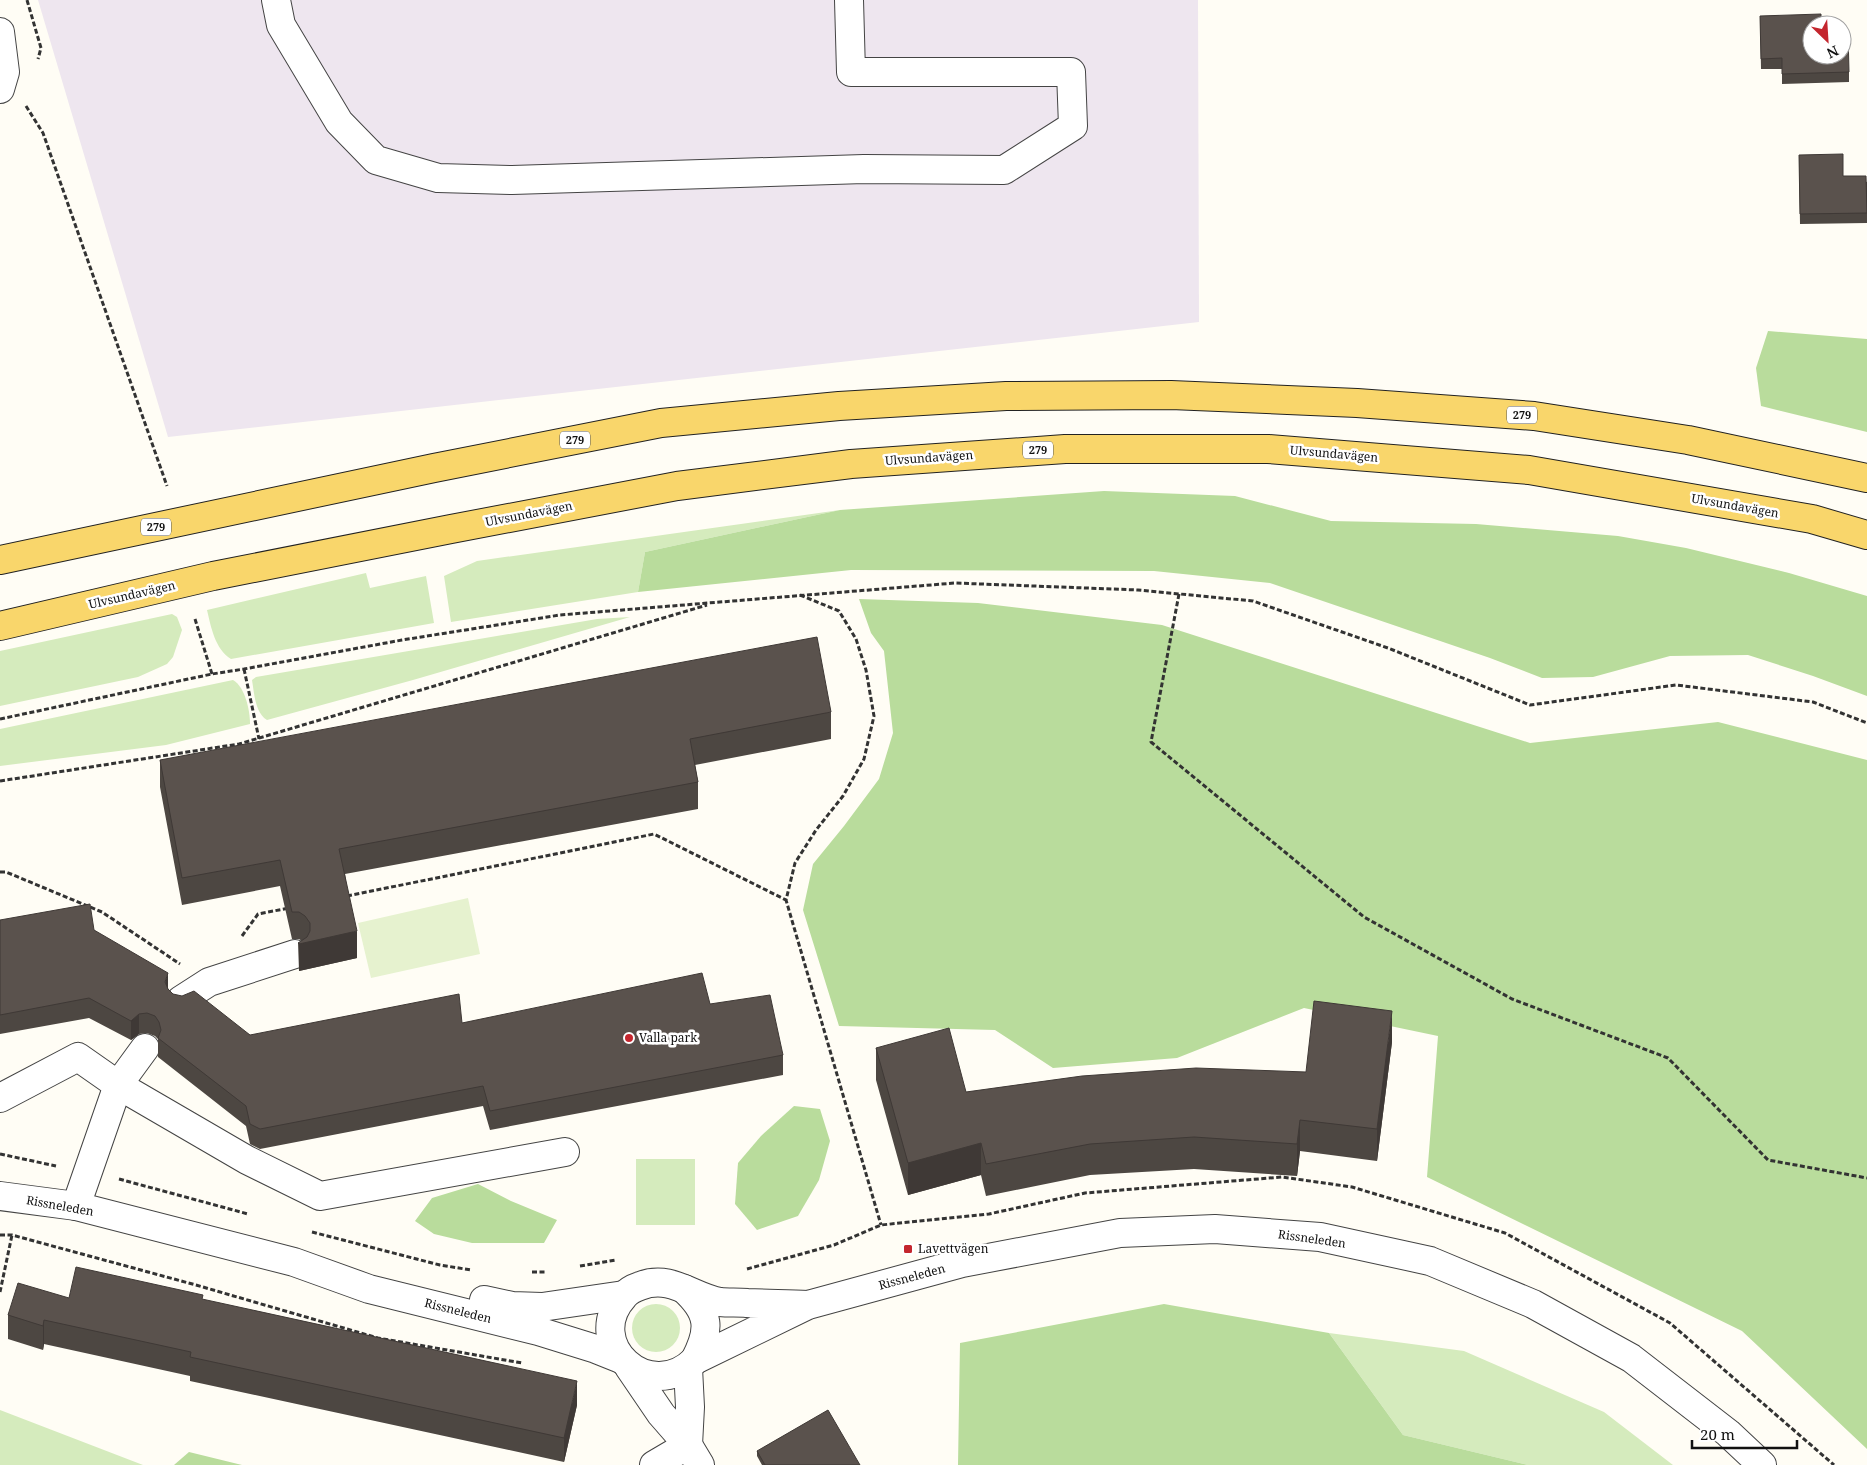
<svg xmlns="http://www.w3.org/2000/svg" width="1867" height="1465" viewBox="0 0 1867 1465" font-family="'Noto Serif',serif">
	<style>
		.industrial { fill: #eee6ef }
		.green { fill: #d5ebbd }
		.forest { fill: #b9dc9c }
		.pitch { fill: #e6f2cf }
		.lines { fill: none; stroke-linecap: round; stroke-linejoin: round }
		.minor-casing { stroke: #444; stroke-width: 30 }
		.major-casing { stroke: #222; stroke-width: 30 }
		.path { stroke: #333; stroke-width: 3; stroke-dasharray: 5 2.5; stroke-linecap: butt }
		.minor { stroke: #fff; stroke-width: 28 }
		.major { stroke: #f9d66b; stroke-width: 28 }
		.wall { fill: #4d4742 }
		.shaded-wall { fill: #3f3936 }
		.building { fill: #5a524d; stroke: #3f3936 }
		.poi-dot { fill: #c4262e; stroke: #fff; stroke-width: 2 }
		.labels { text-anchor: middle; stroke-width: 5; stroke-linejoin: round; paint-order: stroke }
		.shield { fill: #fff; stroke: #585858; stroke-width: 1 }
		.shield-label { font-size: 11px; font-weight: bold; fill: #111 }
		.street-label { font-size: 12px; fill: #111; stroke: #fff }
		.poi-label { font-size: 12px; fill: #111; stroke: #fff; text-anchor: start }
	</style>
	<rect width="100%" height="100%" fill="#fffdf5"/>
	<path class="industrial" d="M 38,0 L 1198,0 L 1199,322 L 168,437 Z"/>
	<g class="green">
		<path d="M 840,510 L 645,552 L 638,592 L 451,622 L 444,576 L 477,561 Z"/>
		<path d="M 366,573 L 370,588 L 426,576 L 434,623 L 231,659 C 215,649 211,627 207,610 Z"/>
		<path d="M 172,614 L 177,617 L 182,630 L 173,657 L 167,664 L 138,677 L 0,706 L 0,651 Z"/>
		<path d="M 630,617 L 413,680 L 267,720 C 255,713 254,692 252,680 L 256,677 L 597,619 Z"/>
		<path d="M 233,680 C 245,687 250,710 250,724 L 166,745 L 0,766 L 0,729 Z"/>
		<rect x="636" y="1159" width="59" height="66"/>
		<circle cx="656" cy="1328" r="24"/>
		<path d="M 1329,1333 L 1464,1351 L 1604,1412 L 1673,1465 L 1528,1465 L 1403,1435 Z"/>
		<path d="M 0,1410 L 143,1465 L 0,1465 Z"/>
	</g>
	<g class="forest">
		<path d="M 1768,331 L 1867,339 L 1867,432 L 1761,406 L 1756,368 Z"/>
		<path d="M 1104,491 L 1235,496 L 1331,521 L 1476,524 L 1618,536 L 1686,548 L 1789,573 L 1867,596 L 1867,696 L 1813,676 L 1748,655 L 1670,656 L 1593,677 L 1542,678 L 1490,658 L 1270,583 L 1154,571 L 851,570 L 638,592 L 645,552 L 840,510 Z"/>
		<path d="M 859,599 L 978,603 L 1162,625 L 1530,743 L 1718,722 L 1867,760 L 1867,1449 L 1742,1331 L 1427,1177 L 1438,1036 L 1304,1008 L 1177,1058 L 1053,1068 L 995,1030 L 839,1026 L 803,910 L 813,864 L 844,826 L 879,779 L 893,733 L 884,651 L 871,633 Z"/>
		<path d="M 794,1106 L 820,1109 L 830,1141 L 819,1180 L 798,1216 L 757,1230 L 735,1204 L 738,1163 L 761,1136 Z"/>
		<path d="M 478,1184 L 511,1201 L 557,1220 L 544,1243 L 472,1243 L 434,1234 L 415,1221 L 432,1198 Z"/>
		<path d="M 1164,1304 L 1329,1333 L 1403,1435 L 1528,1465 L 958,1465 L 960,1343 Z"/>
		<path d="M 189,1452 L 242,1465 L 174,1465 Z"/>
	</g>
	<path class="pitch" d="M 468,898 L 480,954 L 371,978 L 358,923 Z"/>
	<g class="lines">
		<defs>
			<g id="minor">
				<path d="M 276,0 L 281,25 L 339,122 L 376,160 L 438,178 L 512,180 L 864,169 L 1004,170 L 1073,126 L 1071,72 L 851,72 L 849,0"/>
				<path d="M 0,32 L 5,72 L 0,89"/>
				<path d="M 181,1000 L 209,982 L 295,954"/>
				<path d="M 0,1098 L 78,1057 L 118,1085 L 247,1160 L 320,1196 L 565,1152"/>
				<path d="M 0,1196 L 76,1206 L 294,1262 L 369,1289 L 538,1331 L 596,1349 L 621,1359"/>
				<path d="M 76,1206 L 118,1085 L 145,1048"/>
				<path d="M 684,1289 C 710,1313 711,1329 695,1360"/>
				<path d="M 484,1300 L 512,1306 L 542,1307 L 624,1295"/>
				<path d="M 808,1305 C 788,1304 768,1304 747,1303 C 738,1302 729,1303 720,1302 C 692,1297 671,1274 640,1286 C 634,1288 628,1291 624,1296 C 581,1343 649,1406 695,1360 L 808,1305 L 962,1263 L 1120,1233 L 1215,1229 L 1320,1237 L 1430,1261 L 1533,1304 L 1631,1358 L 1728,1433 L 1762,1465"/>
				<path d="M 629,1367 L 661,1414 L 688,1445 L 700,1465"/>
				<path d="M 688,1445 L 690,1407 L 688,1368"/>
				<path d="M 654,1465 L 688,1445"/>
			</g>
			<g id="major">
				<path d="M 0,560 L 434,468 L 661,423 L 839,406 L 1006,396 L 1171,395 L 1357,403 L 1534,416 L 1688,440 L 1867,478"/>
				<path d="M 0,626 L 213,576 L 451,529 L 677,486 L 851,464 L 1065,449 L 1268,449 L 1529,470 L 1812,519 L 1867,535"/>
			</g>
		</defs>
		<use href="#minor" class="minor-casing"/>
		<use href="#major" class="major-casing"/>
		<g class="path">
			<path d="M 27,0 L 41,48 L 38,59"/>
			<path d="M 26,106 L 43,133 L 167,486"/>
			<path d="M 1179,594 L 1151,742 L 1364,917 L 1512,999 L 1668,1058 L 1768,1160 L 1867,1178"/>
			<path d="M 800,595 L 839,611 L 856,639 L 866,670 L 874,716 L 864,759 L 843,796 L 816,830 L 795,863 L 786,900 L 881,1225"/>
			<path d="M 195,619 L 212,674"/>
			<path d="M 244,669 L 259,739"/>
			<path d="M 0,719 L 212,674 L 244,669 L 402,640 L 560,615 L 955,583 L 1138,590 L 1253,601 L 1388,648 L 1530,705 L 1676,685 L 1813,702 L 1867,723"/>
			<path d="M 0,781 L 239,744 L 707,605"/>
			<path d="M 0,872 L 6,872 L 102,912 L 180,964"/>
			<path d="M 347,896 L 654,834 L 786,900"/>
			<path d="M 242,936 L 258,914 L 289,908"/>
			<path d="M 0,1154 L 56,1166"/>
			<path d="M 119,1179 L 248,1214"/>
			<path d="M 312,1232 L 440,1265 L 471,1270"/>
			<path d="M 0,1235 L 12,1235 L 196,1285 L 378,1338 L 522,1363"/>
			<path d="M 580,1266 L 616,1260"/>
			<path d="M 747,1269 L 834,1245 L 881,1225 L 989,1214 L 1085,1193 L 1282,1177 L 1352,1187 L 1505,1233 L 1670,1323 L 1834,1465"/>
			<path d="M 532,1272 L 546,1272"/>
			<path d="M 0,1292 L 12,1235"/>
		</g>
		<use href="#minor" class="minor"/>
		<use href="#major" class="major"/>
	</g>
	<g class="wall">
		<path d="M 1760,16 L 1812,25 L 1849,72 L 1849,82 L 1782,84 L 1782,69 L 1761,69 Z"/>
		<path d="M 1799,155 L 1843,176 L 1867,182 L 1867,223 L 1800,224 Z"/>
		<path d="M 831,712 L 831,739 L 695,765 L 698,782 L 698,809 L 345,874 L 357,958 L 299,971 L 298,943 L 302,941 L 299,939 L 292,939 L 280,886 L 182,905 L 160,787 L 160,760 Z"/>
		<path d="M 0,920 L 94,930 L 168,989 L 173,994 L 250,1035 L 462,1023 L 710,1004 L 783,1055 L 783,1075 L 490,1130 L 483,1106 L 260,1149 L 250,1144 L 246,1126 L 158,1057 L 158,1039 L 155,1036 L 147,1033 L 139,1034 L 131,1040 L 89,1018 L 0,1034 Z"/>
		<path d="M 1392,1042 L 1377,1161 L 1300,1151 L 1297,1176 L 1194,1169 L 1090,1175 L 986,1196 L 981,1175 L 908,1195 L 876,1080 L 876,1048 L 966,1092 L 1306,1072 Z"/>
		<path d="M 69,1298 L 203,1300 L 577,1405 L 564,1462 L 190,1381 L 190,1376 L 44,1344 L 43,1350 L 8,1339 L 8,1315 Z"/>
		<path d="M 757,1451 L 860,1465 L 762,1465 L 757,1456 Z"/>
	</g>
	<g class="shaded-wall">
		<path d="M 357,931 L 357,958 L 299,971 L 299,944 Z"/>
		<path d="M 168,973 L 168,992 L 165,982 Z"/>
		<path d="M 1392,1011 L 1392,1042 L 1377,1161 L 1377,1129 Z"/>
		<path d="M 139,1014 L 139,1034 L 131,1040 L 131,1021 Z"/>
		<path d="M 1300,1120 L 1300,1151 L 1297,1176 L 1297,1144 Z"/>
		<path d="M 981,1143 L 981,1175 L 908,1195 L 908,1163 Z"/>
		<path d="M 44,1320 L 44,1344 L 43,1350 L 43,1326 Z"/>
		<path d="M 577,1381 L 577,1405 L 564,1462 L 564,1438 Z"/>
	</g>
	<g class="building">
		<path d="M 1821,14 L 1821,25 L 1812,25 L 1812,55 L 1842,55 L 1842,34 L 1848,33 L 1849,72 L 1782,74 L 1782,58 L 1761,59 L 1760,16 Z"/>
		<path d="M 1843,154 L 1843,176 L 1866,176 L 1867,213 L 1800,214 L 1799,155 Z"/>
		<path d="M 817,637 L 831,712 L 690,739 L 698,782 L 339,849 L 357,931 L 299,944 L 298,943 L 307,937 L 310,931 L 310,923 L 305,916 L 299,912 L 292,912 L 280,860 L 182,878 L 160,760 Z"/>
		<path d="M 90,904 L 94,930 L 168,973 L 165,982 L 168,989 L 173,994 L 182,996 L 194,991 L 250,1035 L 459,994 L 462,1023 L 702,973 L 710,1004 L 770,995 L 783,1055 L 490,1111 L 483,1086 L 260,1129 L 250,1124 L 246,1106 L 158,1038 L 161,1030 L 159,1022 L 155,1016 L 147,1013 L 139,1014 L 131,1021 L 89,998 L 0,1015 L 0,920 Z"/>
		<path d="M 1314,1001 L 1392,1011 L 1377,1129 L 1300,1120 L 1297,1144 L 1194,1137 L 1090,1144 L 986,1164 L 981,1143 L 908,1163 L 876,1048 L 949,1028 L 966,1092 L 1082,1076 L 1196,1068 L 1306,1072 Z"/>
		<path d="M 76,1267 L 203,1295 L 202,1299 L 577,1381 L 564,1438 L 190,1357 L 191,1352 L 44,1320 L 43,1326 L 8,1315 L 18,1283 L 69,1298 Z"/>
		<path d="M 828,1410 L 860,1465 L 765,1465 L 757,1451 Z"/>
	</g>
	<g class="poi-dot">
		<circle cx="629" cy="1038" r="5"/>
		<rect x="903" y="1244" width="10" height="10" rx="2.5"/>
	</g>
	<g class="labels">
		<g class="shield">
			<rect x="1507" y="406.5" width="30" height="17" rx="4"/>
			<rect x="560" y="431.5" width="30" height="17" rx="4"/>
			<rect x="1023" y="441.5" width="30" height="17" rx="4"/>
			<rect x="141" y="518.5" width="30" height="17" rx="4"/>
		</g>
		<g class="shield-label">
			<text x="1522" y="419">279</text>
			<text x="575" y="444">279</text>
			<text x="1038" y="454">279</text>
			<text x="156" y="531">279</text>
		</g>
		<g class="street-label">
			<text transform="translate(1334 454) rotate(5)" y="4">Ulvsundavägen</text>
			<text transform="translate(929 458) rotate(-4)" y="4">Ulvsundavägen</text>
			<text transform="translate(1735 506) rotate(10)" y="4">Ulvsundavägen</text>
			<text transform="translate(529 514) rotate(-11)" y="4">Ulvsundavägen</text>
			<text transform="translate(132 595) rotate(-13)" y="4">Ulvsundavägen</text>
			<text transform="translate(60 1206) rotate(10)" y="4">Rissneleden</text>
			<text transform="translate(1312 1239) rotate(8)" y="4">Rissneleden</text>
			<text transform="translate(912 1277) rotate(-15)" y="4">Rissneleden</text>
			<text transform="translate(458 1311) rotate(14)" y="4">Rissneleden</text>
		</g>
		<g class="poi-label">
			<text x="639" y="1042">Valla park</text>
			<text x="918" y="1253">Lavettvägen</text>
		</g>
	</g>
	<g transform="translate(1827 40) rotate(155)"><circle r="24" fill="#ffffff" stroke="#a0a0a0"/>
	<path d="M0-4L9 19L0 12L-9 19Z" fill="#c4262e"/>
	<text y="-8" font-size="14" font-weight="bold" text-anchor="middle" fill="#111111">N</text>
	</g>
	<path d="M1692 1440v8h105v-8" fill="none" stroke="#111111" stroke-width="2.5"/>
	<text x="1700" y="1440" font-size="15" fill="#111111" stroke="#ffffff" stroke-width="4" paint-order="stroke">20 m</text>
</svg>
